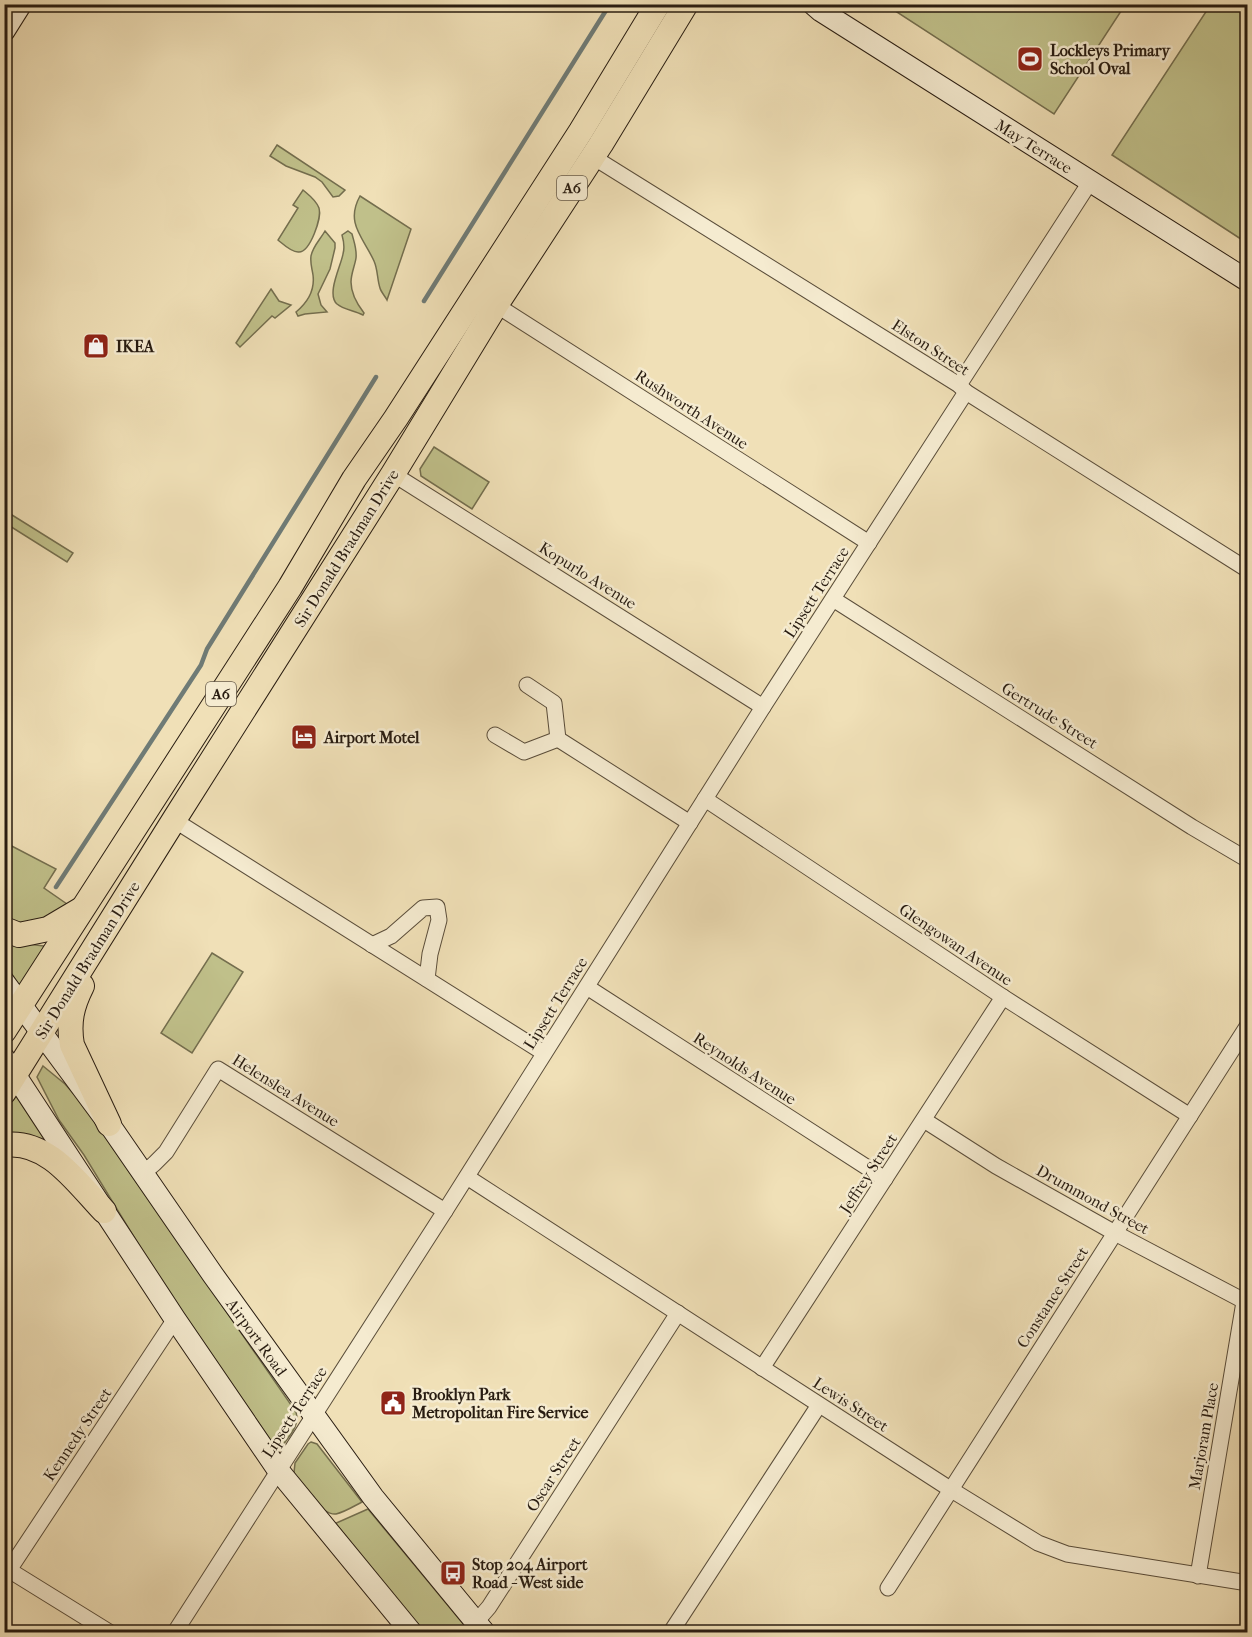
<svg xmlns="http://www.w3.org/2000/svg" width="1252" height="1637" viewBox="0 0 1252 1637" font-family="'IM FELL French Canon',serif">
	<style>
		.green { fill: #c0c08a; stroke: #746e4e; stroke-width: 1.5 }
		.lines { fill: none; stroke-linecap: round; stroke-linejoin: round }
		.stream { stroke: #6f7b76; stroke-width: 4.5 }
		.street-casing { stroke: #5a4d3a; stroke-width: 17 }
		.secondary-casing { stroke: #281c11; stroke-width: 23 }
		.primary-casing { stroke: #281c11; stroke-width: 26 }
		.street { stroke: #f5ebd0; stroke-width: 15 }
		.secondary { stroke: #f5ebd0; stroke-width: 21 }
		.primary { stroke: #f0e0b7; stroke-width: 24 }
		.labels { text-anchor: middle; stroke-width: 5; stroke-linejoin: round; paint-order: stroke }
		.shield { fill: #f5ebd0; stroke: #665a4a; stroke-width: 1.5 }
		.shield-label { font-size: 15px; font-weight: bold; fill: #281c11 }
		.poi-label { font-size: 16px; font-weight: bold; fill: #281c11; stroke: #f5ebd0; text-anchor: start }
		.street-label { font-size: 16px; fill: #281c11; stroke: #f5ebd0 }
	</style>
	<rect width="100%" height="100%" fill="#f0e0b7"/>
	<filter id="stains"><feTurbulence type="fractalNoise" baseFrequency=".00333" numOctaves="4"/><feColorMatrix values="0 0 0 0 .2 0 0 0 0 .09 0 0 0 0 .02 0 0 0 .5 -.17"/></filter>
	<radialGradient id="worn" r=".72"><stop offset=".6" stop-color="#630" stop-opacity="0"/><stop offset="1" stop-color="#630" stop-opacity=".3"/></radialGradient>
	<g class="green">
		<path d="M 1211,4 L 1247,5 L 1247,243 L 1112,155 Z"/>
		<path d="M 886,5 L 1125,5 L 1054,114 Z"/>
		<path d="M 277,145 L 345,190 L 339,196 L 333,197 L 322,182 L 315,177 L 286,166 L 270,156 Z"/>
		<path d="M 303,190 C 309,195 316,200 319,208 C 322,218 310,252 299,252 C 292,253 283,244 278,240 L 298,208 L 293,205 Z"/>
		<path d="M 360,196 L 411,229 L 387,300 C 385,296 381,292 380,288 C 377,279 378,270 374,261 C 363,237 345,223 360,196 Z"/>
		<path d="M 325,231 L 335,243 L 335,248 L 330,269 L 318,294 L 321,305 L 327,312 L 305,314 L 298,316 L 296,312 C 308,302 315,290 313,275 C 312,268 310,263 311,256 C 313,246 320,240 325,231 Z"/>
		<path d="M 348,231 L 352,234 C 354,242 357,249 356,258 C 355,265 351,274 351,282 C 351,293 357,304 364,313 L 363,315 C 354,310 344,310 337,304 C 326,294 341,266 343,254 C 345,247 344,242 342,235 Z"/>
		<path d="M 271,289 L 279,301 L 291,305 L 275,318 L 272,316 L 240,347 L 236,343 Z"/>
		<path d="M 434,447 L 489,482 L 472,509 L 421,476 L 420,469 Z"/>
		<path d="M 4,510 L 73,553 L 67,562 L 5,523 Z"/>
		<path d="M 4,842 L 56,869 L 44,888 L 67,904 C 48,924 31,923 5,922 Z"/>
		<path d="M 4,941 L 52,947 L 23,992 L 5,963 Z"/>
		<path d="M 212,953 L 243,972 L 192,1053 L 161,1033 Z"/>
		<path d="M 43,1066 L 65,1084 L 81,1102 L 296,1412 C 300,1425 290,1435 283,1445 L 276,1445 L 271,1441 L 159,1278 L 84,1155 L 59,1120 L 37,1077 Z"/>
		<path d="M 14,1090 L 55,1146 L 5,1137 L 4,1106 Z"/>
		<path d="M 311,1442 L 317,1444 L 362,1502 C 354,1506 345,1512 336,1514 C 322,1516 300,1484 294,1473 L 295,1463 L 308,1444 Z"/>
		<path d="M 368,1509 L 470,1632 L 423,1632 L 334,1524 Z"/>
	</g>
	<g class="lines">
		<g class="stream">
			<path d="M 424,301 L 610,4"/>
			<path d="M 56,887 L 201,665 L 207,649 L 376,377"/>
		</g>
		<defs>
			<g id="street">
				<path d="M 593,157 L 959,385 L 966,392 L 1248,570"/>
				<path d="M 496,305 L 869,543"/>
				<path d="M 959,385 L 1090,182"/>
				<path d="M 393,474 L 763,707"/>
				<path d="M 833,599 L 1192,827 L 1248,860"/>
				<path d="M 527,685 L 554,703 L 558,739 L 690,823"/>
				<path d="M 495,735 L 524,752 L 558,739"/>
				<path d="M 705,799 L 1003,997 L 1190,1116"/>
				<path d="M 174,820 L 544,1053"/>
				<path d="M 372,945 L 391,936 L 423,908 L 437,907 L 439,920 L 430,954 L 427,979"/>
				<path d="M 587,987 L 885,1179"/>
				<path d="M 924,1120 L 996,1166 L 1115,1233 L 1248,1303"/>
				<path d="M 142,1174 L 154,1164 L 166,1152 L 218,1069 L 445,1211"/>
				<path d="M 467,1177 L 950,1489 L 1038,1543 L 1067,1554 L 1248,1583"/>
				<path d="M 762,1368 L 1003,997"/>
				<path d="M 4,1567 L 109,1632"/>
				<path d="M 9,1570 L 175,1319"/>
				<path d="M 1198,1576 L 1244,1302"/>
				<path d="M 888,1588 L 1248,1025"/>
				<path d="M 476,1622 L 489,1607 L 678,1313"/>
				<path d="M 175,1632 L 445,1211 L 763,707 L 966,392"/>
				<path d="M 671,1632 L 819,1405"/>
			</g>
			<g id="secondary">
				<path d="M 813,4 L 821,11 L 1248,281"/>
				<path d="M 4,31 L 21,4"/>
				<path d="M 4,982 L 109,1124 L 213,1275 L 373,1497 L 484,1632"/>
				<path d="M 4,1058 L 175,1319 L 278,1470 L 411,1632"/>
			</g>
			<g id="primary">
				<path d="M 4,929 L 19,935 L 48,929 L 80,910"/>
				<path d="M 82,986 C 72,1006 68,1022 72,1045 L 109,1124"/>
				<path d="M 4,1031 L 290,587 L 354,479 L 396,418 L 581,131 L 658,4"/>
				<path d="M 4,1092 L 174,820 L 393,474 L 496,305 L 601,144 L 686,4"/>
				<path d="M 4,1145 C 48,1139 77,1183 104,1211"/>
			</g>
		</defs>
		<use href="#street" class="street-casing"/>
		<use href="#secondary" class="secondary-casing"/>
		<use href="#primary" class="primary-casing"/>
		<use href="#street" class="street"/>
		<use href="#secondary" class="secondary"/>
		<use href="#primary" class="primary"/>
	</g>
	<defs>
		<symbol id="stadium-square" viewBox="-11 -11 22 22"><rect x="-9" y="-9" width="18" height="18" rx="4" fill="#8f2418" stroke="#f5ebd0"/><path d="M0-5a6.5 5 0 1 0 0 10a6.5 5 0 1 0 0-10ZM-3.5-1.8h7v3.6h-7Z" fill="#fff"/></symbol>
		<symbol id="shop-square" viewBox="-11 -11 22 22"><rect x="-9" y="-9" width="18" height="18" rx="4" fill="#8f2418" stroke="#f5ebd0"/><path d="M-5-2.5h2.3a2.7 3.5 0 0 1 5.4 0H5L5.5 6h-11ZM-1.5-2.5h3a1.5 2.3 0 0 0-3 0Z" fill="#fff"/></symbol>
		<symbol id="hotel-square" viewBox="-11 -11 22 22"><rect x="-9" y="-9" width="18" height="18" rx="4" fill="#8f2418" stroke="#f5ebd0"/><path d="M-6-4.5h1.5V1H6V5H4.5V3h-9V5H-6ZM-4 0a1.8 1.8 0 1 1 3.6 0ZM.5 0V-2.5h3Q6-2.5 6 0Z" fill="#fff"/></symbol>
		<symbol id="civic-square" viewBox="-11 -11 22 22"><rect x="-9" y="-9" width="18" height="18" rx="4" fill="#8f2418" stroke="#f5ebd0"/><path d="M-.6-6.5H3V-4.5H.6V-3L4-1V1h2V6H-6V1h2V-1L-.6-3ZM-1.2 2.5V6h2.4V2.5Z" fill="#fff"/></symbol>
		<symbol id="bus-square" viewBox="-11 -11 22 22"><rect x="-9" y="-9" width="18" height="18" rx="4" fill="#8f2418" stroke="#f5ebd0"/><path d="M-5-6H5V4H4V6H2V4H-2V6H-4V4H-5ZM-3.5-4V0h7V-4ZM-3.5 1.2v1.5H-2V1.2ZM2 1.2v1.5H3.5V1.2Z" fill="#fff"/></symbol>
	</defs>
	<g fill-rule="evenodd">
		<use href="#stadium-square" x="1015" y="44" width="30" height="30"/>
		<use href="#shop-square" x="81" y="331" width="30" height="30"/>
		<use href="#hotel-square" x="289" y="722" width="30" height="30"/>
		<use href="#civic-square" x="378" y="1388" width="30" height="30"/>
		<use href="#bus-square" x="438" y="1558" width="30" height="30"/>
	</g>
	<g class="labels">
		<g class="shield">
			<rect x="557" y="176" width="30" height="24" rx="4.5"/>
			<rect x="206" y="682" width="30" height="24" rx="4.5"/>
		</g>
		<g class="shield-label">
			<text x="572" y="193">A6</text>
			<text x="221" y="699">A6</text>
		</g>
		<g class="poi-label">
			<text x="1050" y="56">Lockleys Primary<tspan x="1050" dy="18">School Oval</tspan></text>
			<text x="116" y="352">IKEA</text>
			<text x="324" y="743">Airport Motel</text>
			<text x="412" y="1400">Brooklyn Park<tspan x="412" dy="18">Metropolitan Fire Service</tspan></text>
			<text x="472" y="1570">Stop 204 Airport<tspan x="472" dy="18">Road - West side</tspan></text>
		</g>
		<g class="street-label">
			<text transform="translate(1034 146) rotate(32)" y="6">May Terrace</text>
			<text transform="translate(931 347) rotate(33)" y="6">Elston Street</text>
			<text transform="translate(692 409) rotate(33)" y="6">Rushworth Avenue</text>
			<text transform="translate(346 548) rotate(-58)" y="6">Sir Donald Bradman Drive</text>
			<text transform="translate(588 575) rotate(32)" y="6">Kopurlo Avenue</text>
			<text transform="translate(816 592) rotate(-57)" y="6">Lipsett Terrace</text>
			<text transform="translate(1050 715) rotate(32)" y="6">Gertrude Street</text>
			<text transform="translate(956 944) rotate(34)" y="6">Glengowan Avenue</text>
			<text transform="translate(87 960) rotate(-58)" y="6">Sir Donald Bradman Drive</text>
			<text transform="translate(555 1003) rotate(-58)" y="6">Lipsett Terrace</text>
			<text transform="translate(745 1068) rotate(33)" y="6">Reynolds Avenue</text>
			<text transform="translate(286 1090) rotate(32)" y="6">Helenslea Avenue</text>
			<text transform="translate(868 1173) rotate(-57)" y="6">Jeffrey Street</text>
			<text transform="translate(1093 1199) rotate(29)" y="6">Drummond Street</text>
			<text transform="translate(1052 1297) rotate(-57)" y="6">Constance Street</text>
			<text transform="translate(257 1337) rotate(54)" y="6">Airport Road</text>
			<text transform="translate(851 1404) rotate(33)" y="6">Lewis Street</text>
			<text transform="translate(294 1412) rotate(-57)" y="6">Lipsett Terrace</text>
			<text transform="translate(77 1434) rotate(-56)" y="6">Kennedy Street</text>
			<text transform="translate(1203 1436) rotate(-80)" y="6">Marjoram Place</text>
			<text transform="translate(553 1474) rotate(-57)" y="6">Oscar Street</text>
		</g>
	</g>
	<rect width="1252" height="1637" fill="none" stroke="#f0e0b7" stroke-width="24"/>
	<rect x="6" y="6" width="1240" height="1625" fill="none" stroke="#281c11" stroke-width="3"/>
	<rect x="12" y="12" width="1228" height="1613" fill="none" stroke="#281c11" stroke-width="1.5"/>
	<rect width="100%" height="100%" filter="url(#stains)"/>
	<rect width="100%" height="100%" fill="url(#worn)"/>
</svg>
